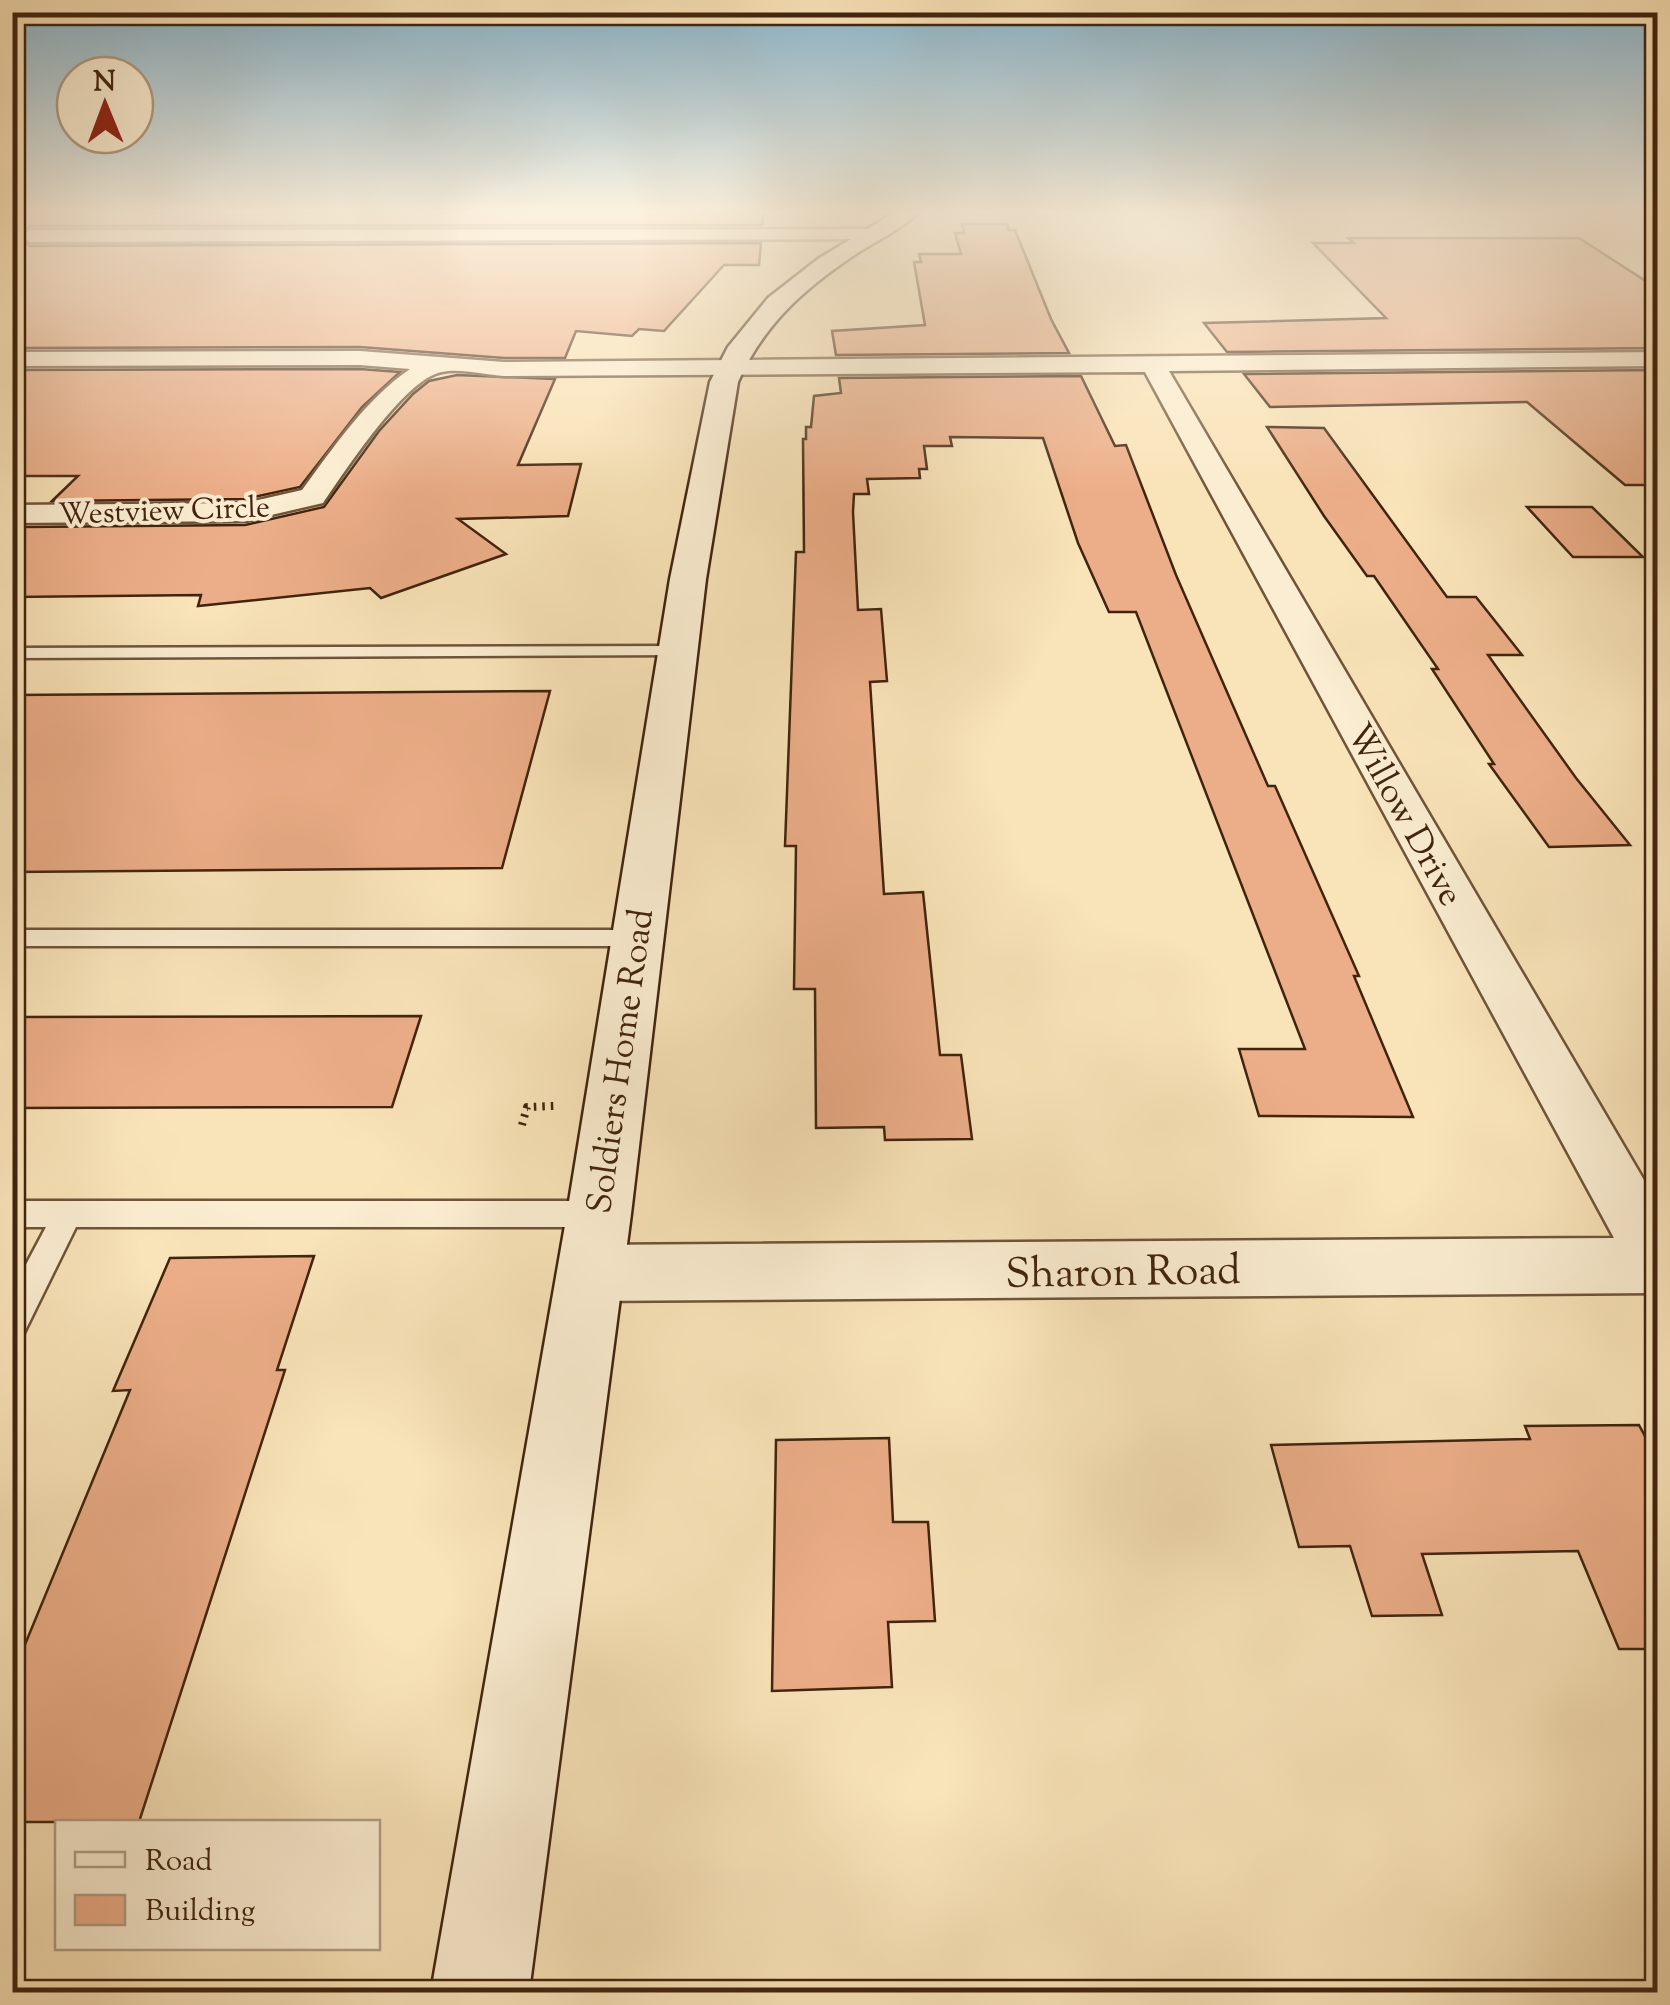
<svg xmlns="http://www.w3.org/2000/svg" width="1670" height="2005" viewBox="0 0 1670 2005" font-family="'Sorts Mill Goudy',serif">
	<style>
		.building { fill: #ecae88; stroke: #41240e; stroke-width: 2.5 }
		.lines { fill: none; stroke-linecap: round; stroke-linejoin: round }
		.lane-casing { stroke: #6f5438; stroke-width: 5 }
		.street-casing { stroke: #6f5438; stroke-width: 5 }
		.secondary-casing { stroke: #41240e; stroke-width: 5 }
		.path { stroke: #41240e; stroke-width: 8; stroke-dasharray: 2.5 6; stroke-linecap: butt }
		.lane { fill: #fbedd1; fill-rule: evenodd }
		.street { fill: #fbedd1; fill-rule: evenodd }
		.secondary { fill: #fbedd1; fill-rule: evenodd }
		.labels { text-anchor: middle; stroke-width: 8; stroke-linejoin: round; paint-order: stroke }
		.far-street-label { font-size: 30px; fill: #41240e; stroke: #fbedd1 }
		.street-label { font-size: 35px; fill: #41240e; stroke: #fbedd1 }
		.near-street-label { font-size: 42px; fill: #41240e; stroke: #fbedd1 }
	</style>
	<rect width="100%" height="100%" fill="#f9e3b8"/>
	<filter id="stains"><feTurbulence type="fractalNoise" baseFrequency=".002" numOctaves="4"/><feColorMatrix values="0 0 0 0 .2 0 0 0 0 .09 0 0 0 0 .02 0 0 0 .5 -.17"/></filter>
	<radialGradient id="worn" r=".72"><stop offset=".6" stop-color="#630" stop-opacity="0"/><stop offset="1" stop-color="#630" stop-opacity=".3"/></radialGradient>
	<g class="building">
		<path d="M 12,213 L 764,213 L 762,225 L 30,226 L 16,235 L 30,246 L 761,243 L 759,265 L 724,265 L 664,331 L 639,329 L 632,336 L 576,331 L 565,358 L 504,358 L 360,347 L 12,348 Z"/>
		<path d="M 962,224 L 1007,224 L 1009,230 L 1015,230 L 1051,319 L 1069,353 L 836,355 L 832,331 L 925,325 L 914,262 L 921,262 L 919,254 L 961,254 L 955,233 L 964,233 Z"/>
		<path d="M 1348,238 L 1579,238 L 1658,289 L 1658,348 L 1227,352 L 1204,323 L 1386,318 L 1313,243 L 1354,243 Z"/>
		<path d="M 360,369 L 400,372 L 362,407 L 300,487 L 245,499 L 52,501 L 78,476 L 12,476 L 12,370 Z"/>
		<path d="M 1658,370 L 1658,485 L 1625,485 L 1527,402 L 1270,407 L 1244,374 Z"/>
		<path d="M 457,375 L 555,379 L 518,465 L 581,464 L 568,516 L 458,519 L 506,554 L 381,598 L 370,588 L 198,606 L 201,595 L 12,597 L 12,538 L 25,527 L 245,525 L 324,507 L 379,431 L 413,394 L 429,381 Z"/>
		<path d="M 1081,376 L 1115,446 L 1126,445 L 1176,575 L 1268,786 L 1275,786 L 1359,976 L 1354,976 L 1413,1117 L 1259,1116 L 1239,1049 L 1305,1049 L 1136,612 L 1109,612 L 1078,543 L 1043,438 L 950,437 L 952,446 L 924,446 L 927,469 L 919,469 L 920,478 L 867,479 L 869,494 L 854,494 L 853,512 L 858,610 L 881,609 L 887,681 L 870,682 L 884,894 L 923,892 L 940,1055 L 961,1055 L 972,1139 L 885,1140 L 884,1127 L 816,1128 L 815,989 L 794,989 L 796,846 L 785,846 L 796,552 L 804,552 L 803,439 L 806,439 L 806,427 L 811,427 L 814,396 L 841,393 L 839,378 Z"/>
		<path d="M 1267,427 L 1324,428 L 1447,597 L 1476,597 L 1522,655 L 1488,655 L 1576,778 L 1630,845 L 1549,847 L 1489,764 L 1494,764 L 1432,669 L 1438,669 L 1374,576 L 1367,576 L 1324,516 Z"/>
		<path d="M 1527,507 L 1592,507 L 1643,557 L 1573,557 Z"/>
		<path d="M 550,691 L 502,868 L 12,872 L 12,695 Z"/>
		<path d="M 421,1016 L 392,1107 L 12,1108 L 12,1017 Z"/>
		<path d="M 314,1256 L 277,1370 L 285,1370 L 139,1822 L 12,1822 L 12,1676 L 130,1390 L 113,1391 L 170,1258 Z"/>
		<path d="M 1639,1425 L 1647,1440 L 1658,1440 L 1658,1649 L 1619,1649 L 1578,1551 L 1422,1554 L 1442,1615 L 1372,1616 L 1350,1546 L 1299,1547 L 1271,1445 L 1530,1439 L 1525,1426 Z"/>
		<path d="M 889,1438 L 893,1522 L 928,1522 L 935,1621 L 888,1622 L 892,1687 L 772,1691 L 776,1440 Z"/>
	</g>
	<g class="lines">
		<defs>
			<g id="lane">
				<path d="M 678,646 L 687,651 L 684,655 L 12,658 L 12,648 Z"/>
				<path d="M 12,930 L 636,930 L 648,938 L 636,946 L 12,946 Z"/>
				<path d="M 12,1201 L 597,1201 L 607,1205 L 612,1214 L 607,1223 L 597,1227 L 76,1227 L 23,1335 L 12,1339 L 12,1291 L 46,1227 L 12,1227 Z"/>
			</g>
			<g id="street">
				<path d="M 872,229 L 882,235 L 879,239 L 30,242 L 20,236 L 30,230 Z"/>
				<path d="M 360,351 L 504,362 L 1658,352 L 1658,366 L 1169,371 L 1658,1204 L 1658,1293 L 588,1301 L 566,1293 L 558,1273 L 566,1253 L 588,1245 L 1614,1238 L 1145,372 L 504,376 C 485,375 460,368 442,372 C 405,378 344,473 323,503 L 245,521 L 12,523 L 12,505 L 245,503 L 302,490 C 334,447 365,400 410,369 L 360,365 L 12,366 L 12,352 Z"/>
			</g>
			<path id="secondary" d="M 894,213 L 917,213 C 902,229 878,240 859,252 C 806,287 764,323 738,382 L 706,579 L 631,1214 L 529,1992 L 431,1992 L 567,1214 L 670,579 L 710,382 L 728,347 L 768,298 L 818,259 Z"/>
		</defs>
		<use href="#lane" class="lane-casing"/>
		<use href="#street" class="street-casing"/>
		<use href="#secondary" class="secondary-casing"/>
		<path class="path" d="M 522,1125 L 527,1107 L 554,1106"/>
		<use href="#lane" class="lane"/>
		<use href="#street" class="street"/>
		<use href="#secondary" class="secondary"/>
	</g>
	<linearGradient id="sky" x2="0" y2="1"><stop stop-color="#8ab8d1"/><stop offset="0.43" stop-color="#fcf2df"/><stop offset="1" stop-color="#fcf2df" stop-opacity="0"/></linearGradient>
	<rect width="1670" height="493" fill="url(#sky)"/>
	<g class="labels">
		<g class="far-street-label">
			<text transform="translate(164 510) rotate(-2)" y="10">Westview Circle</text>
		</g>
		<g class="street-label">
			<text transform="translate(1406 814) rotate(61)" y="12">Willow Drive</text>
			<text transform="translate(619 1061) rotate(-82)" y="12">Soldiers Home Road</text>
		</g>
		<g class="near-street-label">
			<text transform="translate(1123 1270) rotate(-1)" y="15">Sharon Road</text>
		</g>
	</g>
	<rect width="1670" height="2005" fill="none" stroke="#f9e3b8" stroke-width="50"/>
	<rect x="15" y="15" width="1640" height="1975" fill="none" stroke="#41240e" stroke-width="5"/>
	<rect x="25" y="25" width="1620" height="1955" fill="none" stroke="#41240e" stroke-width="2.5"/>
	<rect x="55" y="1820" width="325" height="130" fill="#fbedd1" stroke="#b19d83" stroke-width="2.5"/>
	<rect x="75" y="1852" width="50" height="15" fill="#fbedd1" stroke="#b19d83" stroke-width="2.5"/>
	<text x="145" y="1870" font-size="30" fill="#41240e">Road</text>
	<rect x="75" y="1895" width="50" height="30" fill="#ecae88" stroke="#b19d83" stroke-width="2.5"/>
	<text x="145" y="1920" font-size="30" fill="#41240e">Building</text>
	<g transform="translate(105 105) rotate(359)"><circle r="48" fill="#fbedd1" stroke="#b19d83" stroke-width="2.5"/>
	<path d="M0-8L18 38L0 25L-18 38Z" fill="#8f2418"/>
	<text y="-15" font-size="28" font-weight="bold" text-anchor="middle" fill="#41240e">N</text>
	</g>
	<rect width="100%" height="100%" filter="url(#stains)"/>
	<rect width="100%" height="100%" fill="url(#worn)"/>
</svg>
